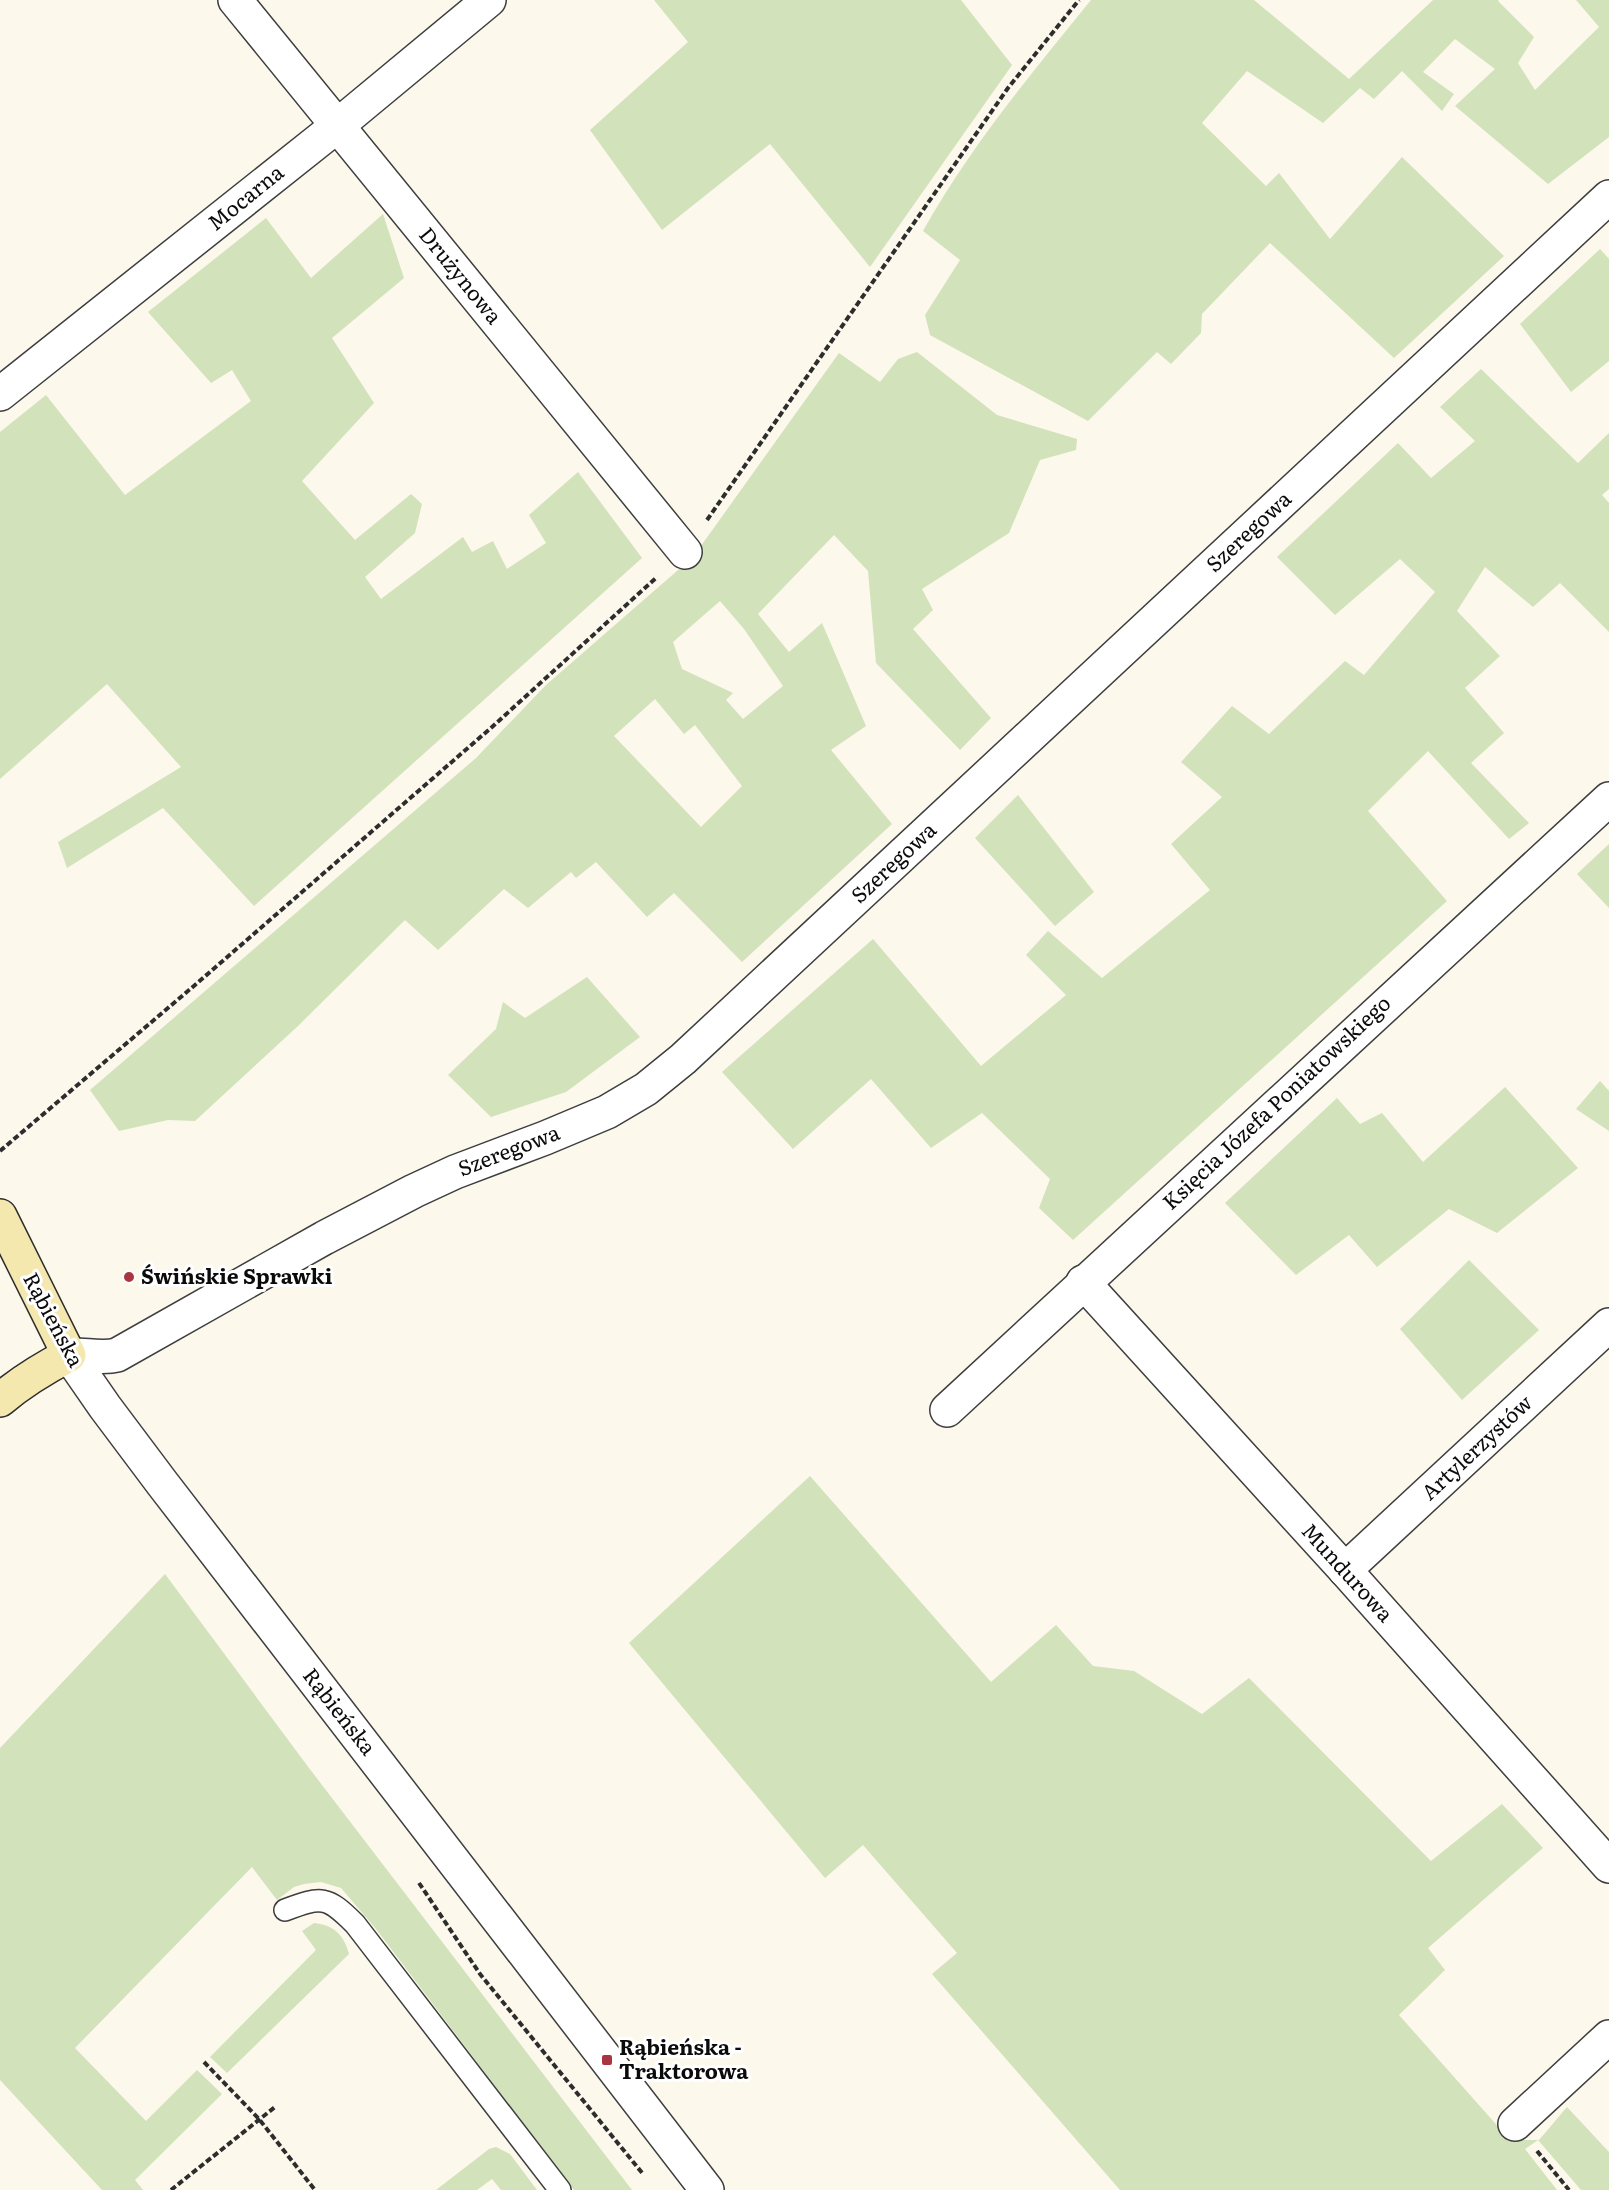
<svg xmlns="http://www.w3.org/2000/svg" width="1609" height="2190" viewBox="0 0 1609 2190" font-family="Literata,serif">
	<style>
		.green { fill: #d2e2ba; fill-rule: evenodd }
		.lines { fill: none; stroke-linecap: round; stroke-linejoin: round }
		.service-casing { stroke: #3e3e3e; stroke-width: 24 }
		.minor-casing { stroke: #3e3e3e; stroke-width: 36 }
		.tertiary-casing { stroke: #3e3e3e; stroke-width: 36 }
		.secondary-casing { stroke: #2d2d2d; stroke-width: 36 }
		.path { stroke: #2d2d2d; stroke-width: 4; stroke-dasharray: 6 3; stroke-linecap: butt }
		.service { stroke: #fff; stroke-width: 21 }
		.minor { stroke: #fff; stroke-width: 33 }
		.tertiary { stroke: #fff; stroke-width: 33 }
		.secondary { stroke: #f5e8ae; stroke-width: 33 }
		.poi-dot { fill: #a93543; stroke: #fff; stroke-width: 2 }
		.labels { text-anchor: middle; stroke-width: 6; stroke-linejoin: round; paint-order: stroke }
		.street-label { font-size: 21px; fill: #0b0b0b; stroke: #fff }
		.poi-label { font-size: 21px; font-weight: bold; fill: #0b0b0b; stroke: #fff; text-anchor: start }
	</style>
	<rect width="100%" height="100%" fill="#fcf8ec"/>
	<g class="green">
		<path d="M 654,0 L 961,0 L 1012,65 L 870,267 L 770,144 L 662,230 L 590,130 L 688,42 Z"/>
		<path d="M 1091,0 L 1254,0 L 1349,79 L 1433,0 L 1499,0 L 1498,1 L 1534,37 L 1518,63 L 1535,90 L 1599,27 L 1576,0 L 1609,0 L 1609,137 L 1548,184 L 1455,106 L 1495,69 L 1455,39 L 1423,72 L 1454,94 L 1442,111 L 1402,71 L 1374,99 L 1360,88 L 1323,123 L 1247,71 L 1202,123 L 1266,186 L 1279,173 L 1330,239 L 1402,157 L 1504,256 L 1394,358 L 1270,243 L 1202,314 L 1201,333 L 1171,364 L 1157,352 L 1088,421 L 930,335 L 925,315 L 960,260 L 923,231 C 969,148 1031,74 1091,0 Z"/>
		<path d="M 383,214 L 404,278 L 332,338 L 374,403 L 302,481 L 355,540 L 411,494 L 422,504 L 415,533 L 365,577 L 381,599 L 463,537 L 472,552 L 493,541 L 507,569 L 546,543 L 529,515 L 578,472 L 642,558 L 254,906 L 163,808 L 67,868 L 58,842 L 181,767 L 107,684 L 0,779 L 0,432 L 46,395 L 125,495 L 251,401 L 232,370 L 211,383 L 148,312 L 266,218 L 311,278 Z"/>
		<path d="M 1600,249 L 1609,259 L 1609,361 L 1571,392 L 1520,324 Z"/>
		<path d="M 917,352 L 997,415 L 1077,439 L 1076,450 L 1040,460 L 1009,533 L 922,589 L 933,610 L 913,629 L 991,718 L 960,750 L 876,663 L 868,571 L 834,535 L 758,614 L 789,652 L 822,623 L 866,726 L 831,750 L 892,824 L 742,962 L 674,893 L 647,917 L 596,862 L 576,878 L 571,872 L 528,908 L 504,889 L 438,950 L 405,920 L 298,1026 L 195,1121 L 168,1120 L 119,1131 L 90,1090 L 476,758 L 546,685 L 693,557 L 839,353 L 880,382 L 898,359 ZM 720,601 L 744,629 L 783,686 L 743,719 L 726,700 L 733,693 L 682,669 L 673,642 ZM 655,699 L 684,734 L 695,725 L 742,786 L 701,827 L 614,736 Z"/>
		<path d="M 1481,369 L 1578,463 L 1609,433 L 1609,489 L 1602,495 L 1609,503 L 1609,632 L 1560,583 L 1533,607 L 1485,567 L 1457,611 L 1500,656 L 1465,688 L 1504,733 L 1471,763 L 1529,823 L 1509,839 L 1428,751 L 1368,811 L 1447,901 L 1073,1240 L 1039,1208 L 1050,1179 L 982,1113 L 931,1148 L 871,1079 L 793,1149 L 722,1072 L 873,939 L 981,1066 L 1066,995 L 1026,955 L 1048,931 L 1102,978 L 1210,890 L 1171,844 L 1222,797 L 1181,762 L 1232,706 L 1269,734 L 1345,661 L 1364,675 L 1435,592 L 1400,559 L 1335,615 L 1277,557 L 1398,443 L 1431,478 L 1475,441 L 1440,407 Z"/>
		<path d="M 1018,795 L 1094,892 L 1055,926 L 975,838 Z"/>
		<path d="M 1609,844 L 1609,908 L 1577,874 Z"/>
		<path d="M 587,977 L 640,1037 L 566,1092 L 491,1117 L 448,1075 L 496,1029 L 503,1002 L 525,1018 Z"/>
		<path d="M 1600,1081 L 1609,1091 L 1609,1131 L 1576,1109 Z"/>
		<path d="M 1505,1087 L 1578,1168 L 1497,1233 L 1449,1209 L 1377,1267 L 1349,1235 L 1296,1275 L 1225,1203 L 1337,1098 L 1360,1124 L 1382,1113 L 1423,1162 Z"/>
		<path d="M 1469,1260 L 1539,1330 L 1462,1400 L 1400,1329 Z"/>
		<path d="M 810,1476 L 991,1682 L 1056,1625 L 1093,1666 L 1134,1671 L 1202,1714 L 1249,1678 L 1431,1861 L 1502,1804 L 1543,1848 L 1428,1948 L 1445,1970 L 1399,2015 L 1510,2140 L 1539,2140 L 1567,2107 L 1609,2152 L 1609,2190 L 1581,2190 L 1538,2140 L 1525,2149 L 1557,2190 L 1120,2190 L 932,1974 L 957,1953 L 863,1845 L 825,1878 L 629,1643 Z"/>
		<path d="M 165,1574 L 309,1768 L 632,2190 L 574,2190 L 376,1929 L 341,1888 L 321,1882 L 304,1884 L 294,1887 L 277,1900 L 252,1867 L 75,2048 L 146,2121 L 197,2070 L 222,2094 L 135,2180 L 143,2190 L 102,2190 L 0,2080 L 0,1748 Z"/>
		<path d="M 314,1923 C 334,1925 344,1935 349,1954 L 227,2073 L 210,2057 L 316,1950 L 302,1931 Z"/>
		<path d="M 496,2147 L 510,2154 L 537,2190 L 501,2190 L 492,2179 L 477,2190 L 436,2190 L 489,2149 Z"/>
	</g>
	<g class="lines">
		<defs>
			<path id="service" d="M 285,1910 C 322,1896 327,1896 355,1924 L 560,2190"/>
			<g id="minor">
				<path d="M 235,0 L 685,552"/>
				<path d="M 0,394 L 337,126 L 489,0"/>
				<path d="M 1083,1282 L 1345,1570 L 1609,1866"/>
				<path d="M 69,1355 C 85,1354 101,1359 117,1355 L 324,1238 L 414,1191 L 455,1172 L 545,1138 L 607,1112 L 646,1089 L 683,1059 L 1609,197"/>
				<path d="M 947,1410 L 1609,799"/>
				<path d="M 1345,1570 L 1609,1325"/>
				<path d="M 1515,2124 L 1609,2037"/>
			</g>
			<path id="tertiary" d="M 69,1355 L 105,1407 L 162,1483 L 707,2190"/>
			<path id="secondary" d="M 0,1216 L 69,1355 C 44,1368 21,1382 0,1400"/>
		</defs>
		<use href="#service" class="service-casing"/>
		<use href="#minor" class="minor-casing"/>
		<use href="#tertiary" class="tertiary-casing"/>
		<use href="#secondary" class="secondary-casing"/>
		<g class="path">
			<path d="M 707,520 L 1008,88 L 1079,0"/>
			<path d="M 0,1151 L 195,985 L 492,727 L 657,577"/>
			<path d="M 419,1883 L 480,1974 L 643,2174"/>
			<path d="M 204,2062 L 259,2119 L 315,2190"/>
			<path d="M 1537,2151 L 1569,2190"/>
			<path d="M 171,2190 L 275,2107"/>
		</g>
		<use href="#service" class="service"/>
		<use href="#minor" class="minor"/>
		<use href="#tertiary" class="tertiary"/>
		<use href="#secondary" class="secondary"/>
	</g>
	<g class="poi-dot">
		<circle cx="129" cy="1277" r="6"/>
		<rect x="601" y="2054" width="12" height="12" rx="3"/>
	</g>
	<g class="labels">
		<g class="street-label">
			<text transform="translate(246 198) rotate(-39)" y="7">Mocarna</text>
			<text transform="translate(460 276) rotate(51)" y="7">Drużynowa</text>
			<text transform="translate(1249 532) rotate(-43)" y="7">Szeregowa</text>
			<text transform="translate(894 863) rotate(-43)" y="7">Szeregowa</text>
			<text transform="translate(1277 1103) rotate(-43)" y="7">Księcia Józefa Poniatowskiego</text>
			<text transform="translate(509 1151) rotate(-21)" y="7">Szeregowa</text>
			<text transform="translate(53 1320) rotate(62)" y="7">Rąbieńska</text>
			<text transform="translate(1477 1448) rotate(-43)" y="7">Artylerzystów</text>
			<text transform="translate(1347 1573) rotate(48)" y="7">Mundurowa</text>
			<text transform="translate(339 1712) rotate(52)" y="7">Rąbieńska</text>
		</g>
		<g class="poi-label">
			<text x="141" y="1284">Świńskie Sprawki</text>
			<text x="619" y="2055">Rąbieńska -<tspan x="619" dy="24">Traktorowa</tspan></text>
		</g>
	</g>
</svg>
